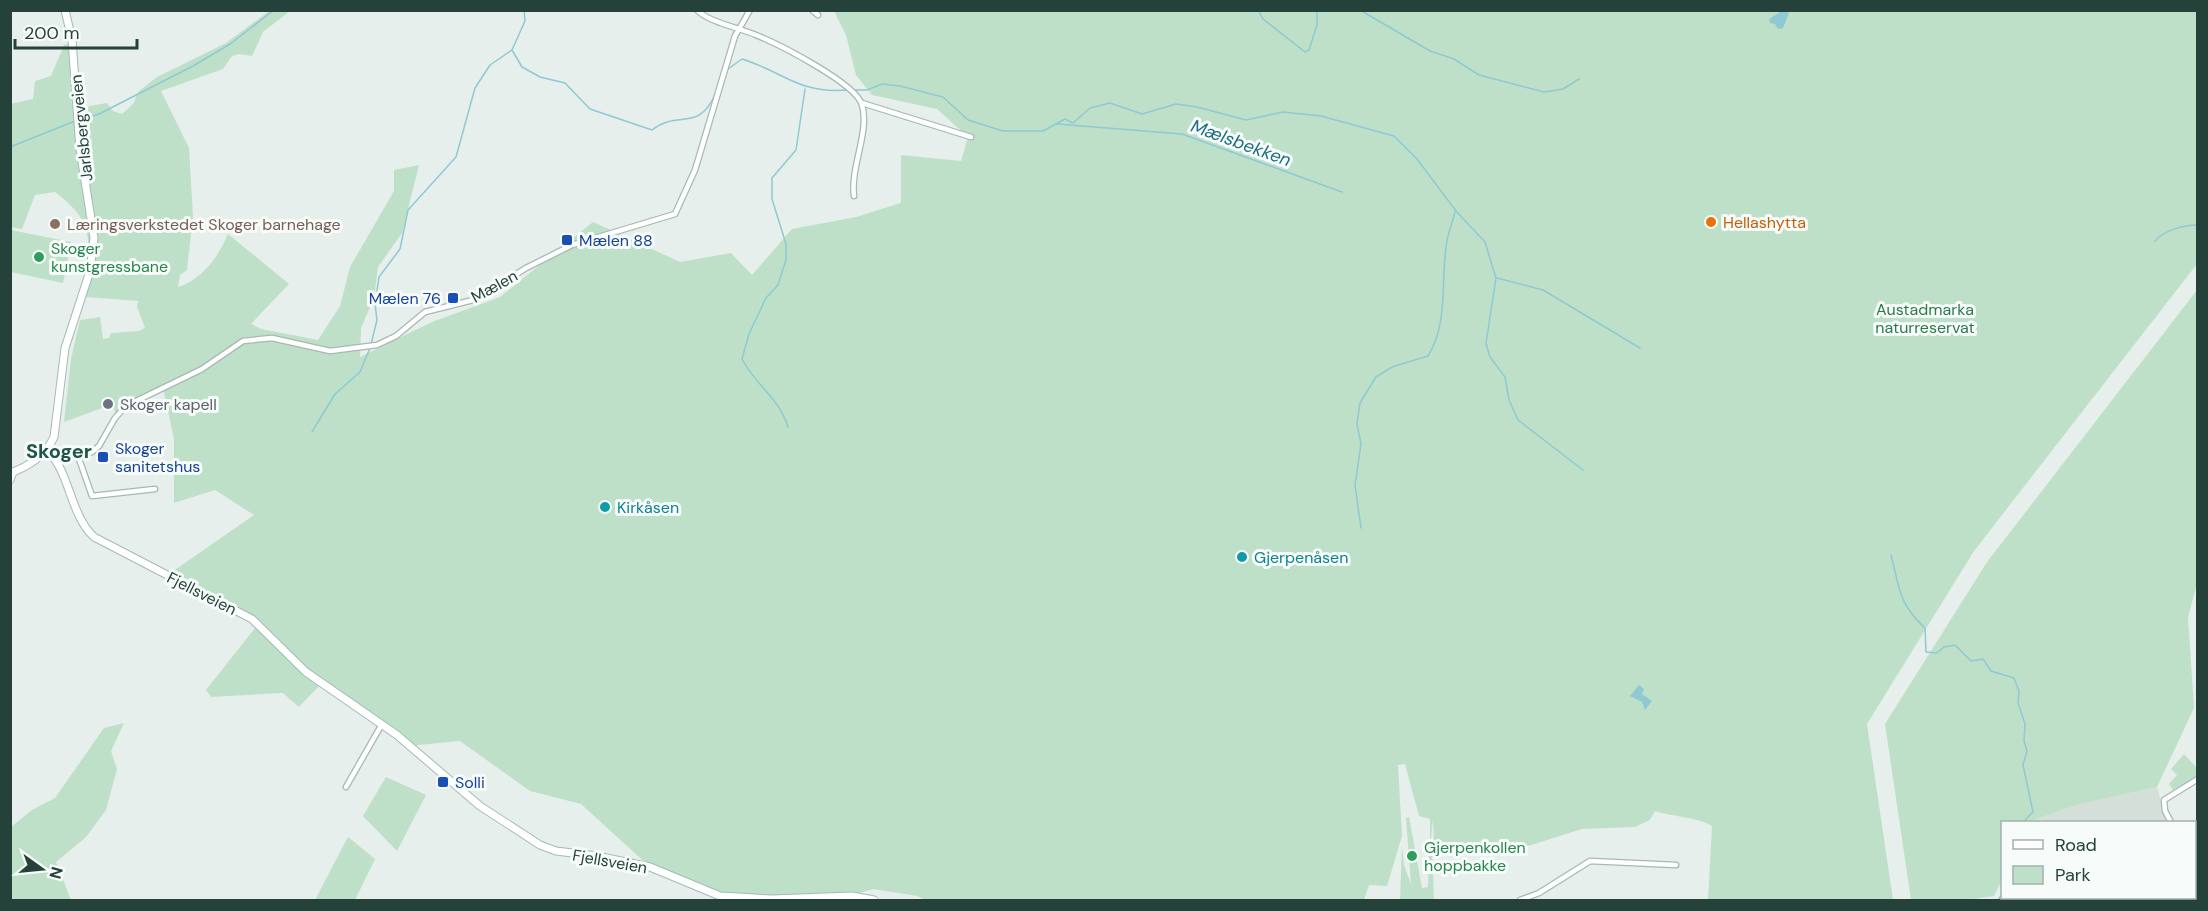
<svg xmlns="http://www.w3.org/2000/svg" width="2208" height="911" viewBox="0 0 2208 911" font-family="'DM Sans',sans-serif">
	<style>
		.built { fill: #d4dfda }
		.green { fill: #bfe0c8 }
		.water { fill: #8ec9d4 }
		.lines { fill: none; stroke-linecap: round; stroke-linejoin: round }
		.stream { stroke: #8ec9d4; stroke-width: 1.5 }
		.minor-casing { stroke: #a8b8b2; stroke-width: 7 }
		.secondary-casing { stroke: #a4bbb3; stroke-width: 9 }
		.minor { stroke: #fff; stroke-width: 4.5 }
		.secondary { stroke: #fff; stroke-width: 7 }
		.food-dot { fill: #e8710a; stroke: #f7fbf9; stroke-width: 2 }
		.education-dot { fill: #8d6e63; stroke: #f7fbf9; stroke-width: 2 }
		.transit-dot { fill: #1a4fb4; stroke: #f7fbf9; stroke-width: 2 }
		.leisure-dot { fill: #2e9e5b; stroke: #f7fbf9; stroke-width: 2 }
		.worship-dot { fill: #6b7280; stroke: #f7fbf9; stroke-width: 2 }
		.culture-dot { fill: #0f9aa8; stroke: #f7fbf9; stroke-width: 2 }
		.labels { text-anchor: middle; stroke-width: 6; stroke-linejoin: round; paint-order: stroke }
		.street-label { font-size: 16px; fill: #24423a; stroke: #f7fbf9 }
		.food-label { font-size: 16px; fill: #c56008; stroke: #f7fbf9; text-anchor: start }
		.education-label { font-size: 16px; fill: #785e54; stroke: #f7fbf9; text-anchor: start }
		.transit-label { font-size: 16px; fill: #164399; stroke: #f7fbf9; text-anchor: start }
		.leisure-label { font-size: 16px; fill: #27864d; stroke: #f7fbf9; text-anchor: start }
		.park-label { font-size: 16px; fill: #2d7a4b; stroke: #f7fbf9 }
		.worship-label { font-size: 16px; fill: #5b616d; stroke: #f7fbf9; text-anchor: start }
		.culture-label { font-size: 16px; fill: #0d838f; stroke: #f7fbf9; text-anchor: start }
		.water-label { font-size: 18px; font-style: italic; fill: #1c6f80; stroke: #f7fbf9 }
		.quarter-label { font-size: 20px; font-weight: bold; fill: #1f5548; stroke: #f7fbf9 }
	</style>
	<rect width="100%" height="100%" fill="#e6efeb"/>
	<path class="built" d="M 2157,787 L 2167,822 L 2028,822 L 2080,804 Z"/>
	<g class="green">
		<path d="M 269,11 L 290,11 L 263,32 L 252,56 L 239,54 L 232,56 L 223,69 L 161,91 L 189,148 L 193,216 L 187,270 L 180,275 L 178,287 C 202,280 219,256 228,234 L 289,284 L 251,324 L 261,329 L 318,340 L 340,306 L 350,267 L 394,191 L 394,170 L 419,165 L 402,233 L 378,267 L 374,298 L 361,328 L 360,357 L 432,322 L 500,297 L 593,222 L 680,262 L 731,253 L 752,275 L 792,229 L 856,217 L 901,203 L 901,155 L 961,161 L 968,137 L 937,109 L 872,95 L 856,75 L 846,35 L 834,11 L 2197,11 L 2197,264 L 1974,551 L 1867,724 L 1893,900 L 1708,900 L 1712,826 C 1698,817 1673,817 1655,811 L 1650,820 L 1635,827 L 1582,829 L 1512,851 L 1439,853 L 1434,848 L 1433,819 L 1430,848 L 1430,819 L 1419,816 L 1405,764 L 1398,765 L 1402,836 L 1387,886 L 1369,885 L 1364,900 L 926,900 L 917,896 L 873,889 L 849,896 L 724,897 L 650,867 L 581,804 L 530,791 L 460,741 L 408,746 L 321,684 L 299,707 L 283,693 L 211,697 L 206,690 L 259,623 L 169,574 L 254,515 L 215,490 L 174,503 L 174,439 L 163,388 L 131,402 L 116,416 L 113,404 L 64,422 L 71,359 L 80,320 L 100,317 L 103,339 L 109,338 L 111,333 L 139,331 L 145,328 L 137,307 L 138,301 L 86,297 C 81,282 86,275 88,260 C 92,227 79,210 55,192 L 35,195 L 22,229 L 11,227 L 10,104 L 33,99 L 35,81 L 51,76 L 64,45 L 70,43 L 76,113 L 84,113 L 89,106 L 107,103 L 113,111 L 122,114 L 133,104 L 139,91 L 157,77 L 226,43 Z"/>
		<path d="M 11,230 L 71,242 L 63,283 L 11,272 Z"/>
		<path d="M 2197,290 L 2198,580 L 2188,617 L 2194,708 L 2157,787 L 2080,804 L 2028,822 L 2002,822 L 2002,880 L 1994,896 L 1968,900 L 1911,900 L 1885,724 L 1987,562 Z"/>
		<path d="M 124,723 L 111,751 L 117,769 L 106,810 L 86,837 L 56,862 L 71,900 L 11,900 L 11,827 L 32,810 L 55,798 L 104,728 Z"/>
		<path d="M 2184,754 L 2197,768 L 2197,777 L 2173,790 L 2169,784 L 2177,775 L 2171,769 Z"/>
		<path d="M 386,777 L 426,795 L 397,851 L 363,816 Z"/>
		<path d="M 1409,817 L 1422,888 L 1428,887 L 1429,850 L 1432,849 L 1434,900 L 1400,900 L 1402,846 L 1404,865 L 1411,884 L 1406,818 Z"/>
		<path d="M 348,837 L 375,859 L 355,900 L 315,900 Z"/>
	</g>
	<g class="water">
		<path d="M 1783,10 L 1789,13 L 1783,28 L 1778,29 L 1775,24 L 1770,23 L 1769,19 Z"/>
		<path d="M 1639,685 L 1644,689 L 1642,694 L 1652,701 L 1645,710 L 1642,702 L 1630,696 Z"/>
	</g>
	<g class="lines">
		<g class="stream">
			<path d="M 1258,10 L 1263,19 L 1305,52 L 1309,50 L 1317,25 L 1317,10"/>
			<path d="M 1360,10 L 1430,51 L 1454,59 L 1479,75 L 1544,92 L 1563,89 L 1579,79"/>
			<path d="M 512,50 L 522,67 L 540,77 L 565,83 L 590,109 L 652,130 C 679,109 697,133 715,95"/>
			<path d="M 728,69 L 742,59 C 784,72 798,94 847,90"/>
			<path d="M 852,90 L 867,90 L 882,84 L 900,86 L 943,97 L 968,120 L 1003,131 L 1043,131 L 1065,119 L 1073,123 L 1090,108 L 1110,103 L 1142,114 L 1176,104 L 1197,107 L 1246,120 L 1283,112 L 1321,116 L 1394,136 L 1417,159 L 1456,211 L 1485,242 L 1496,278 L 1486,343 L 1490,357 L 1505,377 L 1509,400 L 1518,420 L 1583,470"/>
			<path d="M 80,120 L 99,114 L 193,66 L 230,44 L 274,10"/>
			<path d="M 1057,124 L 1182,134 L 1342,192"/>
			<path d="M 10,147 L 75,121"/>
			<path d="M 2155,241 C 2165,230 2183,225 2198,225"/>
			<path d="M 1497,278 L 1543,290 L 1640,348"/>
			<path d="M 371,344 L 377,320 L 375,304 L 379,277 L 400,249 L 408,210 L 456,157 L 475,88 L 490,65 L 512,50 L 525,21 L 524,10"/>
			<path d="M 788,427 C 778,396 756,386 742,359 L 749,334 L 766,298 L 778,285 L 786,260 L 786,244 L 772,199 L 772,178 L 796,150 L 805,89"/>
			<path d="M 312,432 L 335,394 L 360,372 L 370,348"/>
			<path d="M 1361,528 L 1355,485 L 1361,444 L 1357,424 L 1360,403 L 1376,377 L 1392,367 L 1428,356 C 1448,324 1441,284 1446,247 C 1447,236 1452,223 1455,212"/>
			<path d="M 1891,555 C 1900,589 1898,603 1925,628 L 1926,652 L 1937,653 L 1944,647 L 1955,645 L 1971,661 L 1983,659 L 1991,671 L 2014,678 L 2019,691 L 2018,703 L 2025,724 L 2024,741 L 2027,751 L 2023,765 L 2033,812 L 2023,822"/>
			<path d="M 1998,900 L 2002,894"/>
		</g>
		<defs>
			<g id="minor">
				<path d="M 697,10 C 708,22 740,28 756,35 C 778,44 856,83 862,105 C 870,131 850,168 854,196"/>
				<path d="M 812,10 L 818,15"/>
				<path d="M 862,103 L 971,137"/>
				<path d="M 78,456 L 92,496 L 155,489"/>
				<path d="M 56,460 L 92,452 L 99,446 L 115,418 L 126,406 L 202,369 L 243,341 L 272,338 L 330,351 L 377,345 L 396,336 L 425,312 L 477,299 L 526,268 L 572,245 L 675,214 L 695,170 L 735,36 L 750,10"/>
				<path d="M 346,787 L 382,724"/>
				<path d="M 2171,822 L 2165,811 L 2164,800 L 2198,779"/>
				<path d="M 2194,830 L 2198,829"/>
				<path d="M 2194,865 L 2198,865"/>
				<path d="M 1520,900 L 1539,893 L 1590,861 L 1676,865"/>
				<path d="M 2091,900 L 2097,898"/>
			</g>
			<g id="secondary">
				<path d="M 46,450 C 70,469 69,514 94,537 L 252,619 L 306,672 L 397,735 L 480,806 L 540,845 L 556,851 L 597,856 L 650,867 L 720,896 L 772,899 L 852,896 L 874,900"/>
				<path d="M 10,473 C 28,467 46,455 54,437 L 65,348 L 90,271 L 94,238 L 80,149 L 72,40 L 65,10"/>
				<path d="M 10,480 L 13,472"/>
			</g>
		</defs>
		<use href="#minor" class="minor-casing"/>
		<use href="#secondary" class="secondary-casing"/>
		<use href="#minor" class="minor"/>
		<use href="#secondary" class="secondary"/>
	</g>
	<circle class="food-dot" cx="1711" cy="222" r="6"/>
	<circle class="education-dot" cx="55" cy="224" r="6"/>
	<g class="transit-dot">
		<rect x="561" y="234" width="12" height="12" rx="3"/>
		<rect x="447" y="292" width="12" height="12" rx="3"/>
		<rect x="97" y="451" width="12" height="12" rx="3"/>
		<rect x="437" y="776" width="12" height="12" rx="3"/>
	</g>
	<g class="leisure-dot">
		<circle cx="39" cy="257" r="6"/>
		<circle cx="1412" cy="856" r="6"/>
	</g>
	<circle class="worship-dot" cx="108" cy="404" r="6"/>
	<g class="culture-dot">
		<circle cx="605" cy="507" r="6"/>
		<circle cx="1242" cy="557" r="6"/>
	</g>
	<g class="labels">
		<g class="street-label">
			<text transform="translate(81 128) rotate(-96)" y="6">Jarlsbergveien</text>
			<text transform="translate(494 286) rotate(-29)" y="6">Mælen</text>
			<text transform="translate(202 593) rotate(27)" y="6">Fjellsveien</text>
			<text transform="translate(610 861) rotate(10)" y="6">Fjellsveien</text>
		</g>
		<g class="food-label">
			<text x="1723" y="228">Hellashytta</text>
		</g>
		<g class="education-label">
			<text x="67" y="230">Læringsverkstedet Skoger barnehage</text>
		</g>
		<g class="transit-label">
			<text x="579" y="246">Mælen 88</text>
			<text x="441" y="304" text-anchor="end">Mælen 76</text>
			<text x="115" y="454">Skoger<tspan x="115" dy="18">sanitetshus</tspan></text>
			<text x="455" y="788">Solli</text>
		</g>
		<g class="leisure-label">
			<text x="51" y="254">Skoger<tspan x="51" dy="18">kunstgressbane</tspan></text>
			<text x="1424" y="853">Gjerpenkollen<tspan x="1424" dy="18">hoppbakke</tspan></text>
		</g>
		<g class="park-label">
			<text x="1925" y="315">Austadmarka<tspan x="1925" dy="18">naturreservat</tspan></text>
		</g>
		<g class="worship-label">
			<text x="120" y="410">Skoger kapell</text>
		</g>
		<g class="culture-label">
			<text x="617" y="513">Kirkåsen</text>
			<text x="1254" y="563">Gjerpenåsen</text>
		</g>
		<g class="water-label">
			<text transform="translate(1241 143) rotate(20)" y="6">Mælsbekken</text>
		</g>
		<g class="quarter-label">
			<text x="59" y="458">Skoger</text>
		</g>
	</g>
	<rect width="2208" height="911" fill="none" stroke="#24423a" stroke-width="24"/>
	<rect x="2001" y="821" width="195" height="78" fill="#f7fbf9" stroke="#a3b1ad" stroke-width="1.5"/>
	<rect x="2013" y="840" width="30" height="9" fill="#ffffff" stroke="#a3b1ad" stroke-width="1.5"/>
	<text x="2055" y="851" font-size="18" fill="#24423a">Road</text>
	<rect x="2013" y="866" width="30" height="18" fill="#bfe0c8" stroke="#a3b1ad" stroke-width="1.5"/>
	<text x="2055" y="881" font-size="18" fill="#24423a">Park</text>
	<g transform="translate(42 869) rotate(105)" stroke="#f7fbf9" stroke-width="4.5" paint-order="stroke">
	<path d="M0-4.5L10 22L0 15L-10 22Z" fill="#24423a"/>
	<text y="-9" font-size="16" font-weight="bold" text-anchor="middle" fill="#24423a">N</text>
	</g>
	<path d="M15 39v9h122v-9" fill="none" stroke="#24423a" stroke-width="3"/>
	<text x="24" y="39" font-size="18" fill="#24423a" stroke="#f7fbf9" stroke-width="4.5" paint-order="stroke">200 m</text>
</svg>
